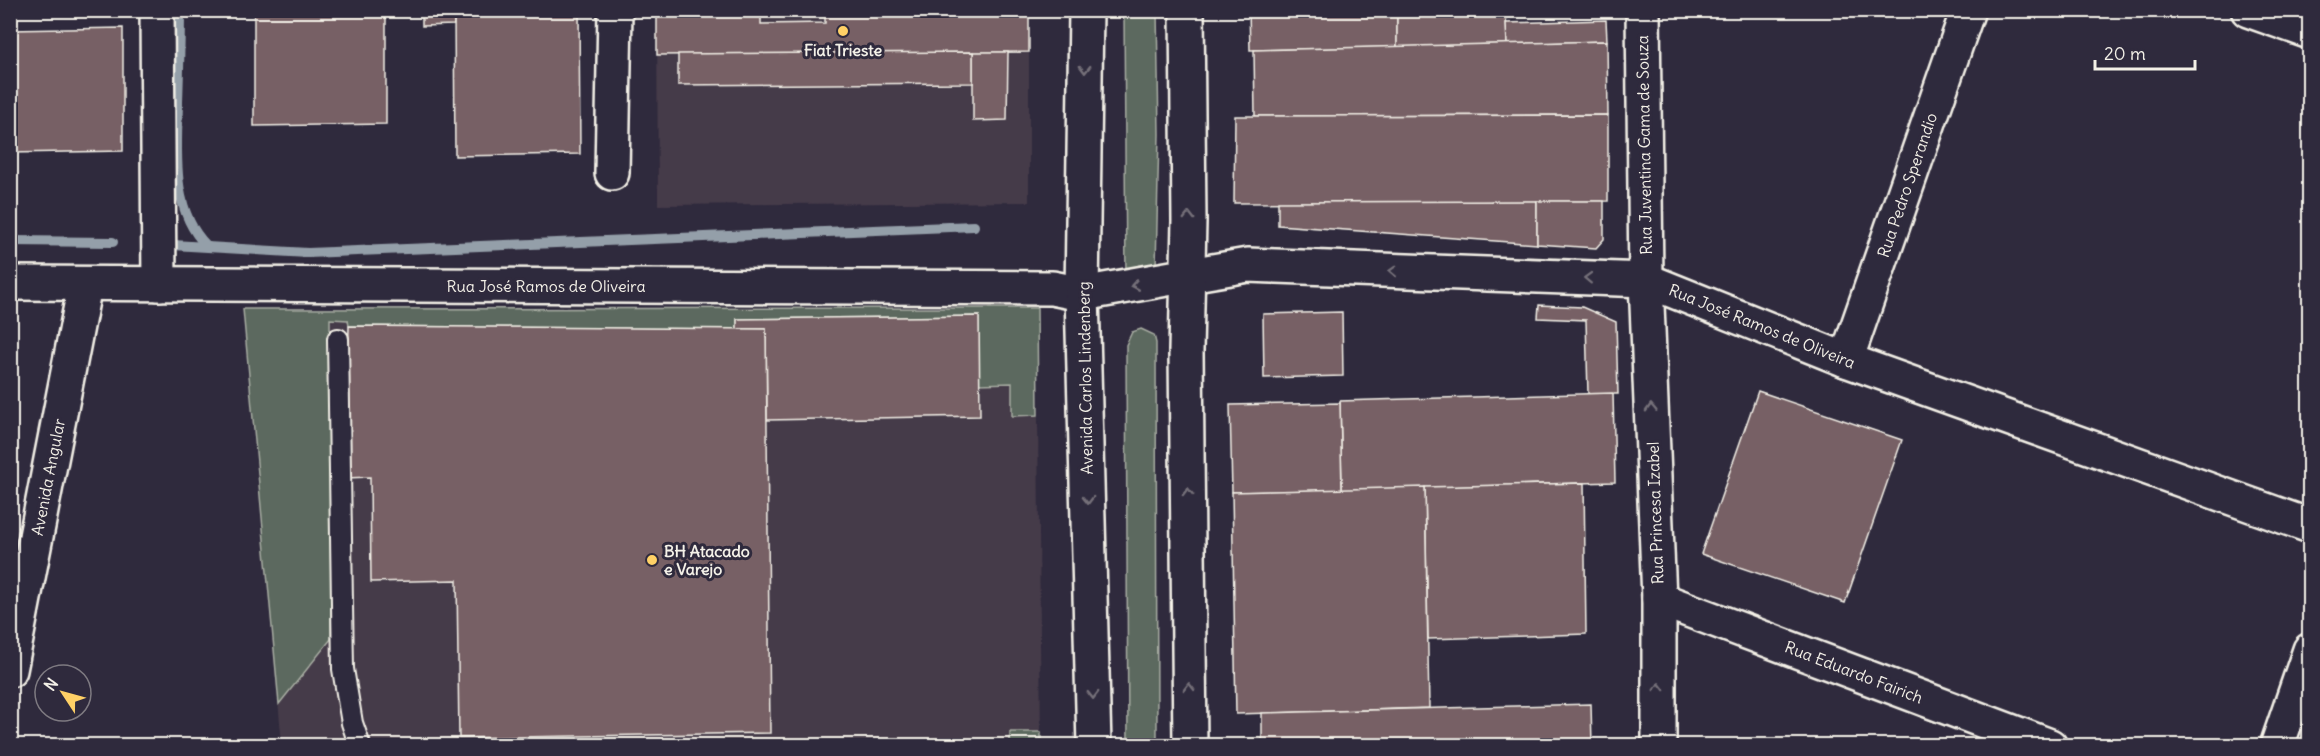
<svg xmlns="http://www.w3.org/2000/svg" width="2320" height="756" viewBox="0 0 2320 756" font-family="Delius,sans-serif">
	<style>
		.built { fill: #453a49 }
		.green { fill: #5c695e; stroke: #a8ada3; stroke-width: 1.5 }
		.lines { fill: none; stroke-linecap: round; stroke-linejoin: round }
		.stream { stroke: #949fa9; stroke-width: 10 }
		.building { fill: #776065; stroke: #f4f1e8; stroke-width: 1.5 }
		.service-casing { stroke: #f4f1e8; stroke-width: 24 }
		.minor-casing { stroke: #f4f1e8; stroke-width: 38 }
		.tertiary-casing { stroke: #f4f1e8; stroke-width: 38 }
		.primary-casing { stroke: #f4f1e8; stroke-width: 38 }
		.service { stroke: #2f2a3d; stroke-width: 20 }
		.minor { stroke: #2f2a3d; stroke-width: 33 }
		.tertiary { stroke: #2f2a3d; stroke-width: 33 }
		.primary { stroke: #2f2a3d; stroke-width: 33 }
		.oneway { stroke: #747079 }
		.poi-dot { fill: #ffd166; stroke: #2f2a3d; stroke-width: 2 }
		.labels { text-anchor: middle; stroke-width: 6; stroke-linejoin: round; paint-order: stroke }
		.poi-label { font-size: 16px; font-weight: bold; fill: #f4f1e8; stroke: #2f2a3d }
		.street-label { font-size: 16px; fill: #f4f1e8; stroke: #2f2a3d }
	</style>
	<rect width="100%" height="100%" fill="#2f2a3d"/>
	<filter id="ink" filterUnits="userSpaceOnUse"><feTurbulence type="fractalNoise" baseFrequency=".0167" numOctaves="2"/><feDisplacementMap in="SourceGraphic" scale="12" xChannelSelector="R" yChannelSelector="G"/><feConvolveMatrix kernelMatrix="1 2 1 2 8 2 1 2 1" color-interpolation-filters="sRGB"/></filter>
	<g filter="url(#ink)">
		<g class="built">
			<path d="M 657,11 L 1029,11 L 1029,202 L 658,205 Z"/>
			<path d="M 1037,308 L 1041,745 L 282,745 L 243,309 Z"/>
		</g>
		<g class="green">
			<path d="M 1124,11 L 1157,11 L 1159,134 L 1156,267 L 1126,280 Z"/>
			<path d="M 1037,308 L 1038,415 L 1012,416 L 1012,383 L 979,384 L 979,316 L 737,319 L 737,329 L 349,326 L 348,320 L 330,319 L 331,639 L 279,704 L 243,309 Z"/>
			<path d="M 1141,329 L 1154,335 L 1156,343 L 1157,746 L 1128,745 L 1126,345 L 1132,332 Z"/>
			<rect x="1010" y="732" width="31" height="13"/>
		</g>
		<g class="lines">
			<g class="stream">
				<path d="M 180,10 C 180,41 179,72 178,102 C 177,150 170,210 207,246"/>
				<path d="M 10,241 L 113,242"/>
				<path d="M 173,245 L 308,253 L 974,226"/>
			</g>
		</g>
		<g class="building">
			<path d="M 254,10 L 386,10 L 386,124 L 254,126 Z"/>
			<path d="M 422,10 L 454,10 L 454,25 L 422,26 Z"/>
			<path d="M 454,10 L 579,10 L 580,154 L 455,156 Z"/>
			<path d="M 657,10 L 761,10 L 761,24 L 825,23 L 825,10 L 1029,10 L 1029,52 L 657,55 Z"/>
			<path d="M 1249,10 L 1397,10 L 1397,47 L 1250,50 Z"/>
			<path d="M 1397,10 L 1506,10 L 1507,44 L 1397,47 Z"/>
			<path d="M 1606,20 L 1607,41 L 1507,44 L 1506,23 Z"/>
			<path d="M 123,28 L 123,151 L 10,153 L 10,30 Z"/>
			<path d="M 1607,41 L 1608,115 L 1255,116 L 1254,50 Z"/>
			<path d="M 973,52 L 1008,52 L 1007,120 L 973,121 Z"/>
			<path d="M 973,52 L 973,83 L 678,85 L 678,54 Z"/>
			<path d="M 1608,115 L 1608,201 L 1234,203 L 1235,116 Z"/>
			<path d="M 1537,201 L 1537,244 L 1278,225 L 1278,202 Z"/>
			<path d="M 1537,201 L 1604,201 L 1604,239 L 1596,248 L 1537,244 Z"/>
			<path d="M 1539,305 L 1582,307 L 1616,322 L 1618,394 L 1588,394 L 1586,320 L 1538,318 Z"/>
			<path d="M 1342,312 L 1343,376 L 1264,378 L 1263,314 Z"/>
			<path d="M 979,316 L 980,416 L 767,420 L 766,329 L 737,329 L 737,319 Z"/>
			<path d="M 349,326 L 766,329 L 770,733 L 459,738 L 457,580 L 371,582 L 370,477 L 346,478 Z"/>
			<path d="M 1758,391 L 1902,440 L 1845,603 L 1701,554 Z"/>
			<path d="M 1613,393 L 1615,482 L 1342,490 L 1340,401 Z"/>
			<path d="M 1340,403 L 1342,490 L 1232,492 L 1230,405 Z"/>
			<path d="M 1584,483 L 1586,634 L 1428,639 L 1425,487 Z"/>
			<path d="M 1425,487 L 1429,708 L 1236,714 L 1232,492 Z"/>
			<path d="M 1591,704 L 1592,746 L 1262,746 L 1262,713 Z"/>
		</g>
		<g class="lines">
			<defs>
				<path id="service" d="M 338,339 L 343,669 L 352,723 L 360,746"/>
				<g id="minor">
					<path d="M 157,10 L 159,284"/>
					<path d="M 1643,10 L 1646,280 L 1659,599 L 1659,746"/>
					<path d="M 2248,10 L 2310,32"/>
					<path d="M 612,173 L 615,10"/>
					<path d="M 10,283 L 1052,288 L 1082,294"/>
					<path d="M 1846,360 L 1968,10"/>
					<path d="M 1659,599 L 2050,746"/>
					<path d="M 10,670 L 85,285"/>
					<path d="M 2277,746 L 2310,650"/>
				</g>
				<path id="tertiary" d="M 1189,275 L 1248,265 L 1646,280 L 1846,360 L 2310,526"/>
				<g id="primary">
					<path d="M 1086,10 L 1082,294 L 1094,746"/>
					<path d="M 1187,10 L 1189,221 L 1186,351 L 1190,746"/>
					<path d="M 1082,294 L 1189,275"/>
				</g>
			</defs>
			<use href="#service" class="service-casing"/>
			<use href="#minor" class="minor-casing"/>
			<use href="#tertiary" class="tertiary-casing"/>
			<use href="#primary" class="primary-casing"/>
			<use href="#service" class="service"/>
			<use href="#minor" class="minor"/>
			<use href="#tertiary" class="tertiary"/>
			<use href="#primary" class="primary"/>
		</g>
		<defs><path id="oneway-chevron" d="M-2-3.5L2.5 0L-2 3.5" fill="none" stroke-width="1.6" stroke-linecap="round" stroke-linejoin="round" transform="scale(1.5)"/></defs>
		<g class="oneway">
			<use href="#oneway-chevron" transform="translate(1085 69) rotate(91)"/>
			<use href="#oneway-chevron" transform="translate(1189 216) rotate(-90)"/>
			<use href="#oneway-chevron" transform="translate(1393 271) rotate(-178)"/>
			<use href="#oneway-chevron" transform="translate(1588 278) rotate(-178)"/>
			<use href="#oneway-chevron" transform="translate(1135 285) rotate(170)"/>
			<use href="#oneway-chevron" transform="translate(1651 408) rotate(-92)"/>
			<use href="#oneway-chevron" transform="translate(1188 492) rotate(-91)"/>
			<use href="#oneway-chevron" transform="translate(1088 500) rotate(89)"/>
			<use href="#oneway-chevron" transform="translate(1189 687) rotate(-91)"/>
			<use href="#oneway-chevron" transform="translate(1659 687) rotate(-90)"/>
			<use href="#oneway-chevron" transform="translate(1093 695) rotate(89)"/>
		</g>
	</g>
	<g class="poi-dot">
		<circle cx="843" cy="31" r="6"/>
		<circle cx="652" cy="560" r="6"/>
	</g>
	<g class="labels">
		<g class="poi-label">
			<text x="843" y="56">Fiat Trieste</text>
			<text x="664" y="557" text-anchor="start">BH Atacado<tspan x="664" dy="18">e Varejo</tspan></text>
		</g>
		<g class="street-label">
			<text transform="translate(1644 145) rotate(-91)" y="6">Rua Juventina Gama de Souza</text>
			<text transform="translate(1907 185) rotate(-71)" y="6">Rua Pedro Sperandio</text>
			<text x="546" y="292">Rua José Ramos de Oliveira</text>
			<text transform="translate(1762 326) rotate(22)" y="6">Rua José Ramos de Oliveira</text>
			<text transform="translate(1085 378) rotate(-91)" y="6">Avenida Carlos Lindenberg</text>
			<text transform="translate(48 477) rotate(-79)" y="6">Avenida Angular</text>
			<text transform="translate(1655 513) rotate(-92)" y="6">Rua Princesa Izabel</text>
			<text transform="translate(1854 672) rotate(21)" y="6">Rua Eduardo Fairich</text>
		</g>
	</g>
	<rect width="2320" height="756" fill="none" stroke="#2f2a3d" stroke-width="36"/>
	<rect x="18" y="18" width="2284" height="720" fill="none" stroke="#f4f1e8" stroke-width="2" filter="url(#ink)"/>
	<g transform="translate(63 693) rotate(306)"><circle r="28" fill="#2f2a3d" stroke="#7e7a81" stroke-width="1.5"/>
	<path d="M0-4.5L10 22L0 15L-10 22Z" fill="#ffd166"/>
	<text y="-9" font-size="16" font-weight="bold" text-anchor="middle" fill="#f4f1e8">N</text>
	</g>
	<path d="M2095 60v9h100v-9" fill="none" stroke="#f4f1e8" stroke-width="3"/>
	<text x="2104" y="60" font-size="18" fill="#f4f1e8" stroke="#2f2a3d" stroke-width="4.5" paint-order="stroke">20 m</text>
</svg>
